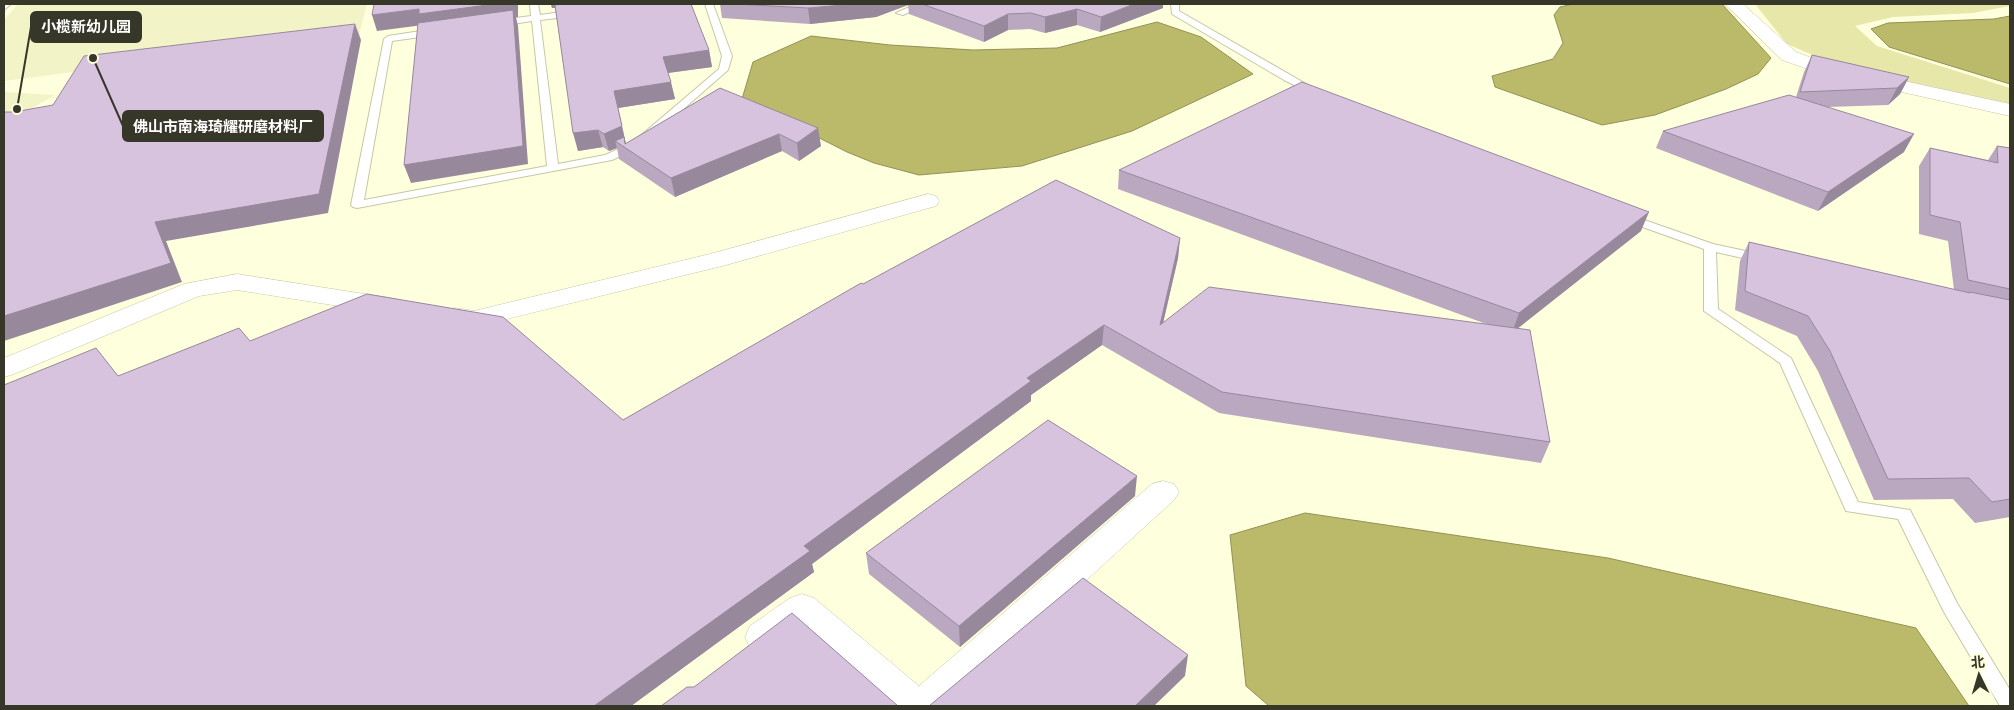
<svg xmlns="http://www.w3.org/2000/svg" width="2014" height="710" viewBox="0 0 2014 710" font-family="'IBM Plex Sans','Noto Sans SC',sans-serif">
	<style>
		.built { fill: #f3f3c8 }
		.green { fill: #e8e7aa }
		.water { fill: #bbb96a; stroke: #939256 }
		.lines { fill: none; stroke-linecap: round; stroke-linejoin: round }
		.service-casing { stroke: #c7c7a6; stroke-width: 2 }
		.minor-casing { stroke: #c7c7a6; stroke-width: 1 }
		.service { fill: #fff; fill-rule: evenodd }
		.minor { fill: #fff; fill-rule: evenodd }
		.wall { fill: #baa8c0 }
		.shaded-wall { fill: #97889c }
		.building { fill: #d8c3df; stroke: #97889c }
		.leader { fill: none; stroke: #373729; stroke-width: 2 }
		.callout-dot { fill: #373729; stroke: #feffdc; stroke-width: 2 }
		.callout { fill: #373729; stroke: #373729; stroke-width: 2 }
		.callout-label { font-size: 15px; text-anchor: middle; font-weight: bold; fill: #fff }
	</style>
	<rect width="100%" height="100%" fill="#feffdc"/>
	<g class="built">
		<path d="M 18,4 L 367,4 L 359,35 L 4,81 L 4,20 Z"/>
		<path d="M 4,92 L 55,95 L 4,124 Z"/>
	</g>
	<path class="green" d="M 1755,4 L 2010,4 L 2010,6 L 1973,13 L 1893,17 L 1855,26 L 1877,46 L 2010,88 L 2010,106 L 1850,71 L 1787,44 Z"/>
	<g class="water">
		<path d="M 1573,4 L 1722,4 L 1771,58 L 1758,74 L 1726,89 L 1655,115 L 1602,125 L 1495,87 L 1492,76 L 1553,59 L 1563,43 L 1554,15 L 1560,7 Z"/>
		<path d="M 2010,16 L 2010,84 L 1889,47 L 1871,29 L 1888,23 L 1994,19 Z"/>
		<path d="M 1157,22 L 1201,37 L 1253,74 L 1132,131 L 1022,166 L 919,175 L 874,163 L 847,152 L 742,99 L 753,62 L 811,36 L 890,45 L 973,50 L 1057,48 Z"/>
		<path d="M 1305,513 L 1608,558 L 1916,628 L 1969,706 L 1269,706 L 1246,686 L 1230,535 Z"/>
	</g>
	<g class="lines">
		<defs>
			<g id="service">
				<path d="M 4,4 L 11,4 L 4,10 Z"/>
				<path d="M 530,4 L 538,4 L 540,15 L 575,10 L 579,13 L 575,16 L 540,20 L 558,164 L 605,155 L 632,143 L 719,69 L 722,56 L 705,4 L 713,4 L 732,56 L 728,70 L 640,147 L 612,160 L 357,208 L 353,207 L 351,205 L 384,39 L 388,36 L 434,29 L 438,32 L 434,35 L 392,41 L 364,200 L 547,166 L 532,21 L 500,26 L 496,23 L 500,20 L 531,16 Z"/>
				<path d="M 916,4 L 927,4 L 903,15 L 896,13 Z"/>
				<path d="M 1171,4 L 1179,4 L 1179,11 L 1320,92 L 1315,95 L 1312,94 L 1284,80 L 1172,14 Z"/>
				<path d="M 1627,214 L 1713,244 L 1764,255 L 1766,258 L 1760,262 L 1716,252 L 1718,309 L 1791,358 L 1858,502 L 1910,510 L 1957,603 L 2010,690 L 2010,706 L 2000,706 L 1944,612 L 1898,519 L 1846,511 L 1780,363 L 1704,311 L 1704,249 L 1623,220 L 1621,218 L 1623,216 Z"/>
			</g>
			<g id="minor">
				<path d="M 1725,4 L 1743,4 L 1796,52 L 1830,65 L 2010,104 L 2010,116 L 1825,75 L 1782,60 Z"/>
				<path d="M 928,194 L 936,196 L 939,201 L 936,206 L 726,265 L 474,327 L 446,322 L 442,316 L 446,310 L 455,308 L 474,311 L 710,254 Z"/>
				<path d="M 237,274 L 390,298 L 399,300 L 403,306 L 399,312 L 390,314 L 237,290 L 199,296 L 14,374 L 4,377 L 4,358 L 184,284 Z"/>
				<path d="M 1163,481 L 1174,484 L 1179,492 L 1174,500 L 949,706 L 889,706 L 801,628 L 776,648 L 763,652 L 750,648 L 745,637 L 750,626 L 790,598 L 802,594 L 814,598 L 919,686 L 1152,484 Z"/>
			</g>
		</defs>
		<use href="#service" class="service-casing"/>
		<use href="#minor" class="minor-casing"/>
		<use href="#service" class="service"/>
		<use href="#minor" class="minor"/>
	</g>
	<g class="wall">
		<path d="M 551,4 L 709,50 L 712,67 L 668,73 L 675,99 L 618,108 L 626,144 L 720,88 L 821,146 L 799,161 L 782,151 L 675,197 L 619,159 L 617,148 L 609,151 L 603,147 L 578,151 L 555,8 L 552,8 Z"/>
		<path d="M 720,4 L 1163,4 L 1163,8 L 1100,32 L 1077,25 L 1045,33 L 1030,29 L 1008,30 L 984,42 L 909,14 L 908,5 L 876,17 L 810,24 L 722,18 Z"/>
		<path d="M 1812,55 L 1909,77 L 1900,94 L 1888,105 L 1828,107 L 1904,152 L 1818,211 L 1656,148 L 1663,131 L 1796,97 L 1804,72 Z"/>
		<path d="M 1997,146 L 2010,148 L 2010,517 L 1975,523 L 1953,499 L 1874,500 L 1818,371 L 1797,336 L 1735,310 L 1740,261 L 1749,242 L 1954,290 L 1948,241 L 1919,234 L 1919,166 L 1930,148 L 1988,160 Z"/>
		<path d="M 1119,170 L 1641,231 L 1517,328 L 1550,442 L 1541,463 L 1219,413 L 1102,345 L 1031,395 L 1031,401 L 812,564 L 814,572 L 631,706 L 4,706 L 118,376 L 250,341 L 623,420 L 863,284 L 1180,238 L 1178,258 L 1163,323 L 1489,325 L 1118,189 Z"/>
		<path d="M 1135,496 L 960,647 L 869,574 L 866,553 Z"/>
	</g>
	<g class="shaded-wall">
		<path d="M 496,4 L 518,4 L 518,17 L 516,17 L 518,26 L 528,164 L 411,183 L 404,165 L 423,25 L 377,31 L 372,15 L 419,9 Z"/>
		<path d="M 551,4 L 617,4 L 552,8 Z"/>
		<path d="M 854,4 L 908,4 L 908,5 L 876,17 L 810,24 L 808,8 Z"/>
		<path d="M 1134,4 L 1163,4 L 1163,8 L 1100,32 L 1101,17 Z"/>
		<path d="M 1077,9 L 1077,25 L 1045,33 L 1045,17 Z"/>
		<path d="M 1008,14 L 1008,30 L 984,42 L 984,26 Z"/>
		<path d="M 355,24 L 361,40 L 328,213 L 166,241 L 182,282 L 4,341 L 4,316 Z"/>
		<path d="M 709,50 L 712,67 L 667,73 L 663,57 Z"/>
		<path d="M 1909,77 L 1900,94 L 1888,105 L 1897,88 Z"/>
		<path d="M 671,82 L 675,99 L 618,108 L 627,149 L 615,141 L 617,148 L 609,151 L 604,134 L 614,91 Z"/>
		<path d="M 818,128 L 821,146 L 799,161 L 797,143 Z"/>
		<path d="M 598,130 L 603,147 L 578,151 L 573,133 Z"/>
		<path d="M 779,134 L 782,151 L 675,197 L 671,178 Z"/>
		<path d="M 1914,134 L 1904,152 L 1818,211 L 1828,192 Z"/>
		<path d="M 1649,212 L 1641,231 L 1512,333 L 1519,313 Z"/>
		<path d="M 1180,238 L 1178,258 L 1158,345 L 1160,325 Z"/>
		<path d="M 1104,325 L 1102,345 L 1031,395 L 1031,401 L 812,564 L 814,572 L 631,706 L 594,706 L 804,546 L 1027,378 Z"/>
		<path d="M 1137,476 L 1135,496 L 960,647 L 959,626 Z"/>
		<path d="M 1188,655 L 1185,676 L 1154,706 L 1135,706 Z"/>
	</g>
	<g class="building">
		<path d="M 374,4 L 495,4 L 419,14 L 419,9 L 372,15 Z"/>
		<path d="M 563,4 L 691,4 L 709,50 L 663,57 L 671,82 L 614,91 L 622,126 L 604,134 L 598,130 L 573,133 L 555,5 Z"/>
		<path d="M 736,4 L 854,4 L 808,8 Z"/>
		<path d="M 922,4 L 1134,4 L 1101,17 L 1077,9 L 1045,17 L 1031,13 L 1008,14 L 984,26 Z"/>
		<path d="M 513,10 L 523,146 L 404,165 L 418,23 Z"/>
		<path d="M 355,24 L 319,194 L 155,222 L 171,263 L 4,316 L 4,112 L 14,112 L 53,105 L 84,56 Z"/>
		<path d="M 1812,55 L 1909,77 L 1897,88 L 1800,92 Z"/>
		<path d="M 1302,82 L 1649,212 L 1519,313 L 1119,170 Z"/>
		<path d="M 720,88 L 818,128 L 797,143 L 779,134 L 671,178 L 615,141 L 624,137 L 625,144 Z"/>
		<path d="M 1789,95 L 1914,134 L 1828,192 L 1663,131 Z"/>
		<path d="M 1997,146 L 2010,148 L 2010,289 L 1968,280 L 1960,222 L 1930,215 L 1930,148 L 1998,163 Z"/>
		<path d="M 1056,180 L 1180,238 L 1160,325 L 1209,287 L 1530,330 L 1550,442 L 1222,392 L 1104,325 L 1027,378 L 1031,381 L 804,546 L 810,551 L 594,706 L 4,706 L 4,385 L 96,348 L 118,376 L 239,328 L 250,341 L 367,294 L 503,317 L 623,420 L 861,283 L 863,284 Z"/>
		<path d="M 1749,242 L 1970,293 L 1970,292 L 2010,300 L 2010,499 L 1992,502 L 1969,478 L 1888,479 L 1830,351 L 1808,316 L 1745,291 Z"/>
		<path d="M 1048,420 L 1137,476 L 959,626 L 866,553 Z"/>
		<path d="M 1083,578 L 1188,655 L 1135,706 L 929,706 Z"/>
		<path d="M 792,613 L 898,706 L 661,706 L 687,687 L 694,687 Z"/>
	</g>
	<path class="leader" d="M17 109L31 27M93 58L123 126"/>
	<g class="callout-dot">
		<circle cx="17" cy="109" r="5"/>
		<circle cx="93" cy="58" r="5"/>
	</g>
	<g class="callout">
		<rect x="31" y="12" width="110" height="30" rx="5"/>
		<rect x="123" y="111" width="200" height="30" rx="5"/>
	</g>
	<g class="callout-label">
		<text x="86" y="32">小榄新幼儿园</text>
		<text x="223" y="132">佛山市南海琦耀研磨材料厂</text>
	</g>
	<rect width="2014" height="710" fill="none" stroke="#373729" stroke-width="10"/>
	<g transform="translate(1979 675) rotate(355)" stroke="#feffdc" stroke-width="4" paint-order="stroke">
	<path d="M0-4L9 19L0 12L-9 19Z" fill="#373729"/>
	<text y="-8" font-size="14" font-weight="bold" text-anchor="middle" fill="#373729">北</text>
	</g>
</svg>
